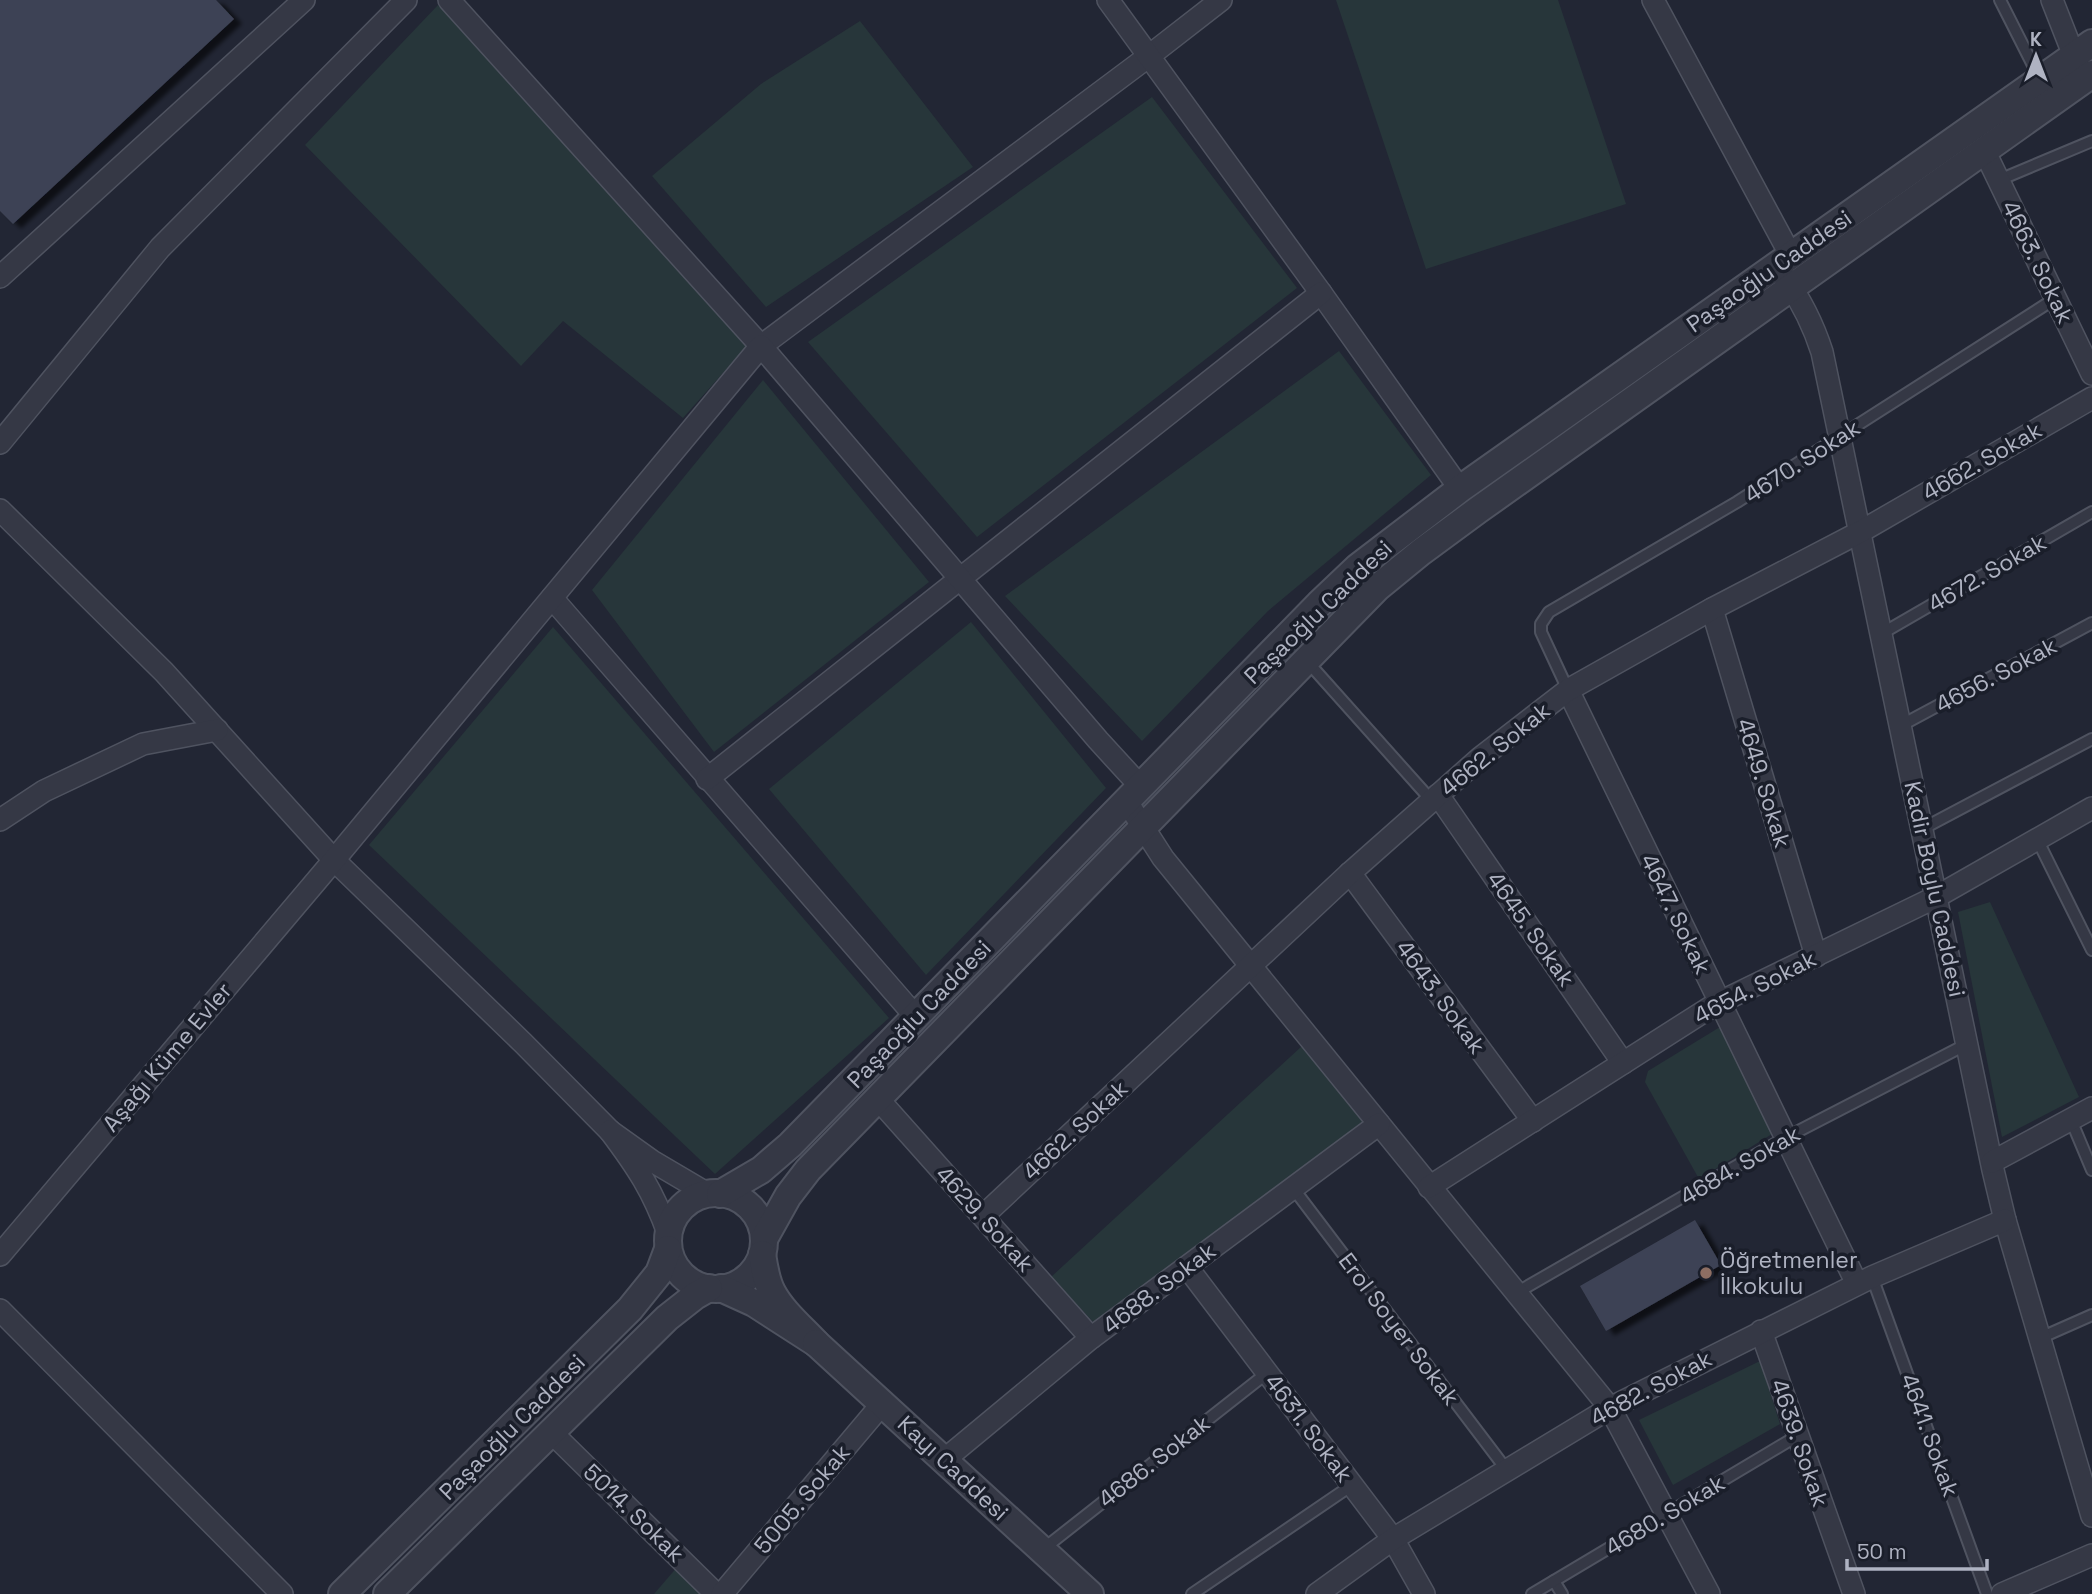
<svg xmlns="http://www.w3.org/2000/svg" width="2092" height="1594" viewBox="0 0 2092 1594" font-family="'Space Grotesk',sans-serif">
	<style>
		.green { fill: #27363a }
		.building { fill: #3e4355; filter: url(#shadow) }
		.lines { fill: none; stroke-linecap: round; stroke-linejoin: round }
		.service-casing { stroke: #4f5360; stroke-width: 14 }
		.minor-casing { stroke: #4f5360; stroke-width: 24 }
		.tertiary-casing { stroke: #4f5360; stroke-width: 30 }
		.service { stroke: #353845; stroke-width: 10 }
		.minor { stroke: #353845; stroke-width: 21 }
		.tertiary { stroke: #353845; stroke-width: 26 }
		.education-dot { fill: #8d6e63; stroke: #1a1e2a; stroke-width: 2.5 }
		.labels { text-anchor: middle; stroke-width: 7; stroke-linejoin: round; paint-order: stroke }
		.street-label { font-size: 23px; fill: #afb3c2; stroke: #1a1e2a }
		.poi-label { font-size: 23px; fill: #afb3c2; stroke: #1a1e2a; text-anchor: start }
	</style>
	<defs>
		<filter id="shadow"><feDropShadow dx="8" dy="4.5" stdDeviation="2" flood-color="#0009"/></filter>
	</defs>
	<rect width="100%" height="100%" fill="#222634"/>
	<g class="green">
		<path d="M 1336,0 L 1558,0 L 1626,204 L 1426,269 Z"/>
		<path d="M 438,5 L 747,346 L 683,418 L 563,321 L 521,366 L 305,145 Z"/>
		<path d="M 860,21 L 973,167 L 766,307 L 652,176 L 761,84 Z"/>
		<path d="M 1152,97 L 1297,288 L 977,537 L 808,342 Z"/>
		<path d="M 1339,351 L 1431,475 L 1268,611 L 1142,741 L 1005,596 Z"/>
		<path d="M 763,380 L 929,582 L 714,752 L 592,590 Z"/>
		<path d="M 971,622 L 1106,788 L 926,975 L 769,789 Z"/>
		<path d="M 553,627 L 889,1018 L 715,1174 L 369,845 Z"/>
		<path d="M 1990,902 L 2079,1097 L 2002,1137 L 1958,912 Z"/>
		<path d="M 1720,1027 L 1772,1134 L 1699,1179 L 1645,1082 L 1648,1071 Z"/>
		<path d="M 1302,1046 L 1366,1123 L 1095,1324 L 1051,1277 Z"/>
		<path d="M 1760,1361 L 1780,1424 L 1673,1485 L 1639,1420 Z"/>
		<path d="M 679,1565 L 712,1594 L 654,1594 Z"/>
	</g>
	<g class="building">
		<path d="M 0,0 L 216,0 L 234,19 L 13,224 L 0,211 Z"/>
		<path d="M 1695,1220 L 1721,1265 L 1606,1331 L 1580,1286 Z"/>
	</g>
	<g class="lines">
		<defs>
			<g id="service">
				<path d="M 2000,0 L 2040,79"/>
				<path d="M 1999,180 L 2092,141"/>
				<path d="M 1881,634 L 2092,512"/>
				<path d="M 1306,660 L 1432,801"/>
				<path d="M 1568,690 L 1541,632 L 1541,624 L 1549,612 L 1737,502 L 2056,298"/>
				<path d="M 1900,726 L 2092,623"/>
				<path d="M 1922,829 L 2092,739"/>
				<path d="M 2037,839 L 2092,950"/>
				<path d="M 2071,1120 L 2092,1170"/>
				<path d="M 1293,1188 L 1506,1469"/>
				<path d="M 1872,1277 L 1987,1594"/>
				<path d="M 1516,1293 L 1785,1138 L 1967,1044"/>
				<path d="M 2040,1338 L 2092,1315"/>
				<path d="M 1042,1550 L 1267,1373"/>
				<path d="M 1554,1581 L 1562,1594"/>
				<path d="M 1192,1594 L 1352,1485"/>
				<path d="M 1532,1594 L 1797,1436"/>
			</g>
			<g id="minor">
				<path d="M 449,0 L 761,346 L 1149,56 L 1221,0"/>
				<path d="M 1108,0 L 1321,293 L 1460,489"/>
				<path d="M 1653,0 L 1791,256"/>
				<path d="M 2052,0 L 2074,56"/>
				<path d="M 1984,150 L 2092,374"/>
				<path d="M 1783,275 C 1801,300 1813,324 1822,352 L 1993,1170 L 2005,1220 L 2092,1516"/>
				<path d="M 0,277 L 304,0"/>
				<path d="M 0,443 L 160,248 L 406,0"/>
				<path d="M 0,510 L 164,672 L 334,860 L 523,1043 L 610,1131"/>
				<path d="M 552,598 L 916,1017"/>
				<path d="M 1712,609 L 1816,956"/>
				<path d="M 1568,690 L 1857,1284"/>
				<path d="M 707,779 L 1321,293"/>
				<path d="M 1438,795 L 1623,1063"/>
				<path d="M 1127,802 L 1163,858 L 1610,1408 L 1709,1594"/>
				<path d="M 0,820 L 44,791 L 143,744 L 217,730"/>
				<path d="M 1350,873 L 1533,1121"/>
				<path d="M 878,1099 L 1091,1338"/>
				<path d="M 1992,1162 L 2092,1108"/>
				<path d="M 1429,1187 L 1714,1005 L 1936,897 L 2092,808"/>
				<path d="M 983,1216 L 1350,873 L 1480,758 L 1568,690 L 1712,609 L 1860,532 L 2092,398"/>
				<path d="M 668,1233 C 653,1191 637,1167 610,1131 L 652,1161 L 708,1194"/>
				<path d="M 0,1255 L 334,860 L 761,346 L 1098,740 L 1141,787"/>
				<path d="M 1187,1267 L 1393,1539 L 1424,1594"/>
				<path d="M 0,1310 L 282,1594"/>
				<path d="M 1761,1331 L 1854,1594"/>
				<path d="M 551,1432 L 716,1594"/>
				<path d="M 944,1460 L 1091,1338 L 1379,1124"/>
				<path d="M 722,1594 L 882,1404"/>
				<path d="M 1317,1594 L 1393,1539 L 1610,1408 L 1872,1277 L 2005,1220"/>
				<path d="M 2002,1594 L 2092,1555"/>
			</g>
			<g id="tertiary">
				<circle cx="716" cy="1241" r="48"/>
				<path d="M 720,1194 L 761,1170 L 790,1145 L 1319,604 L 1358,567 L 1460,489 L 2092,43"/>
				<path d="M 764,1239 L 788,1196 L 808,1170 L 1377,588 L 1421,552 L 1478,510 L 2092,74"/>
				<path d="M 721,1288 L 754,1303 L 816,1343 C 801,1327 782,1311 772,1292 C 766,1281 764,1267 762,1254"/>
				<path d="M 816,1343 L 1090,1594"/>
				<path d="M 342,1594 L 630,1309 L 659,1273 L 668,1249"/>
				<path d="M 387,1594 L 667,1318 L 695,1296 L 709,1288"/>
			</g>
		</defs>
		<use href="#service" class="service-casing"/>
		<use href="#minor" class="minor-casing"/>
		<use href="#tertiary" class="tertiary-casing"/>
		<use href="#service" class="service"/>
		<use href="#minor" class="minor"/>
		<use href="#tertiary" class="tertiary"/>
	</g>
	<circle class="education-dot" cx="1706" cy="1273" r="7"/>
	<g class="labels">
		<g class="street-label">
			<text transform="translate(2038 262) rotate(64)" y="8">4663. Sokak</text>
			<text transform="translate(1769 271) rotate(-35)" y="8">Paşaoğlu Caddesi</text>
			<text transform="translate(1802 461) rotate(-33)" y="8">4670. Sokak</text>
			<text transform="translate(1982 461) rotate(-30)" y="8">4662. Sokak</text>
			<text transform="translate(1987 573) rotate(-30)" y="8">4672. Sokak</text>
			<text transform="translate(1318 612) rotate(-44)" y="8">Paşaoğlu Caddesi</text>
			<text transform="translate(1996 675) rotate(-28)" y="8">4656. Sokak</text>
			<text transform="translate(1495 749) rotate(-39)" y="8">4662. Sokak</text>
			<text transform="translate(1764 783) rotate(73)" y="8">4649. Sokak</text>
			<text transform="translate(1935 889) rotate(78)" y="8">Kadir Boylu Caddesi</text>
			<text transform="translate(1676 914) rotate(64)" y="8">4647. Sokak</text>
			<text transform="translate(1531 929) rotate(55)" y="8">4645. Sokak</text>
			<text transform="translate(1755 987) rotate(-27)" y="8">4654. Sokak</text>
			<text transform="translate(1441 997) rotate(54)" y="8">4643. Sokak</text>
			<text transform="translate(919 1014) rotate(-46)" y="8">Paşaoğlu Caddesi</text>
			<text transform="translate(167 1057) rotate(-50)" y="8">Aşağı Küme Evler</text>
			<text transform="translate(1075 1130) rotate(-43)" y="8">4662. Sokak</text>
			<text transform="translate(1740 1165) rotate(-30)" y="8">4684. Sokak</text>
			<text transform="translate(985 1219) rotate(48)" y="8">4629. Sokak</text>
			<text transform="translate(1159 1288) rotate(-37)" y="8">4688. Sokak</text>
			<text transform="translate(1399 1329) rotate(53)" y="8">Erol Soyer Sokak</text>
			<text transform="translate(1651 1388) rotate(-28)" y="8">4682. Sokak</text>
			<text transform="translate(512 1427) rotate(-45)" y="8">Paşaoğlu Caddesi</text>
			<text transform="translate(1309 1428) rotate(53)" y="8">4631. Sokak</text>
			<text transform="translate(1930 1435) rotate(70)" y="8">4641. Sokak</text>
			<text transform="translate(1800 1443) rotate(71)" y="8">4639. Sokak</text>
			<text transform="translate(1154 1461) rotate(-38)" y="8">4686. Sokak</text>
			<text transform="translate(953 1468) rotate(43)" y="8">Kayı Caddesi</text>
			<text transform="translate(802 1499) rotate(-50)" y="8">5005. Sokak</text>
			<text transform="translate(634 1513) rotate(44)" y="8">5014. Sokak</text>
			<text transform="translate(1665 1515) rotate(-31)" y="8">4680. Sokak</text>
		</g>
		<g class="poi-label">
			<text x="1720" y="1268">Öğretmenler<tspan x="1720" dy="26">İlkokulu</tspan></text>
		</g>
	</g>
	<g transform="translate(2036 56)" stroke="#1a1e2a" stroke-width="5" paint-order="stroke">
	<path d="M0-5L12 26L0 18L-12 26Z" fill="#afb3c2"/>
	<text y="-10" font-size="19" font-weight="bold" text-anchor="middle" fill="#afb3c2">K</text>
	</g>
	<path d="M1847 1559v10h140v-10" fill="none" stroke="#afb3c2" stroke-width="3.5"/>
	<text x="1857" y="1559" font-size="21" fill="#afb3c2" stroke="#1a1e2a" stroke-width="5" paint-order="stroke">50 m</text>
</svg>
